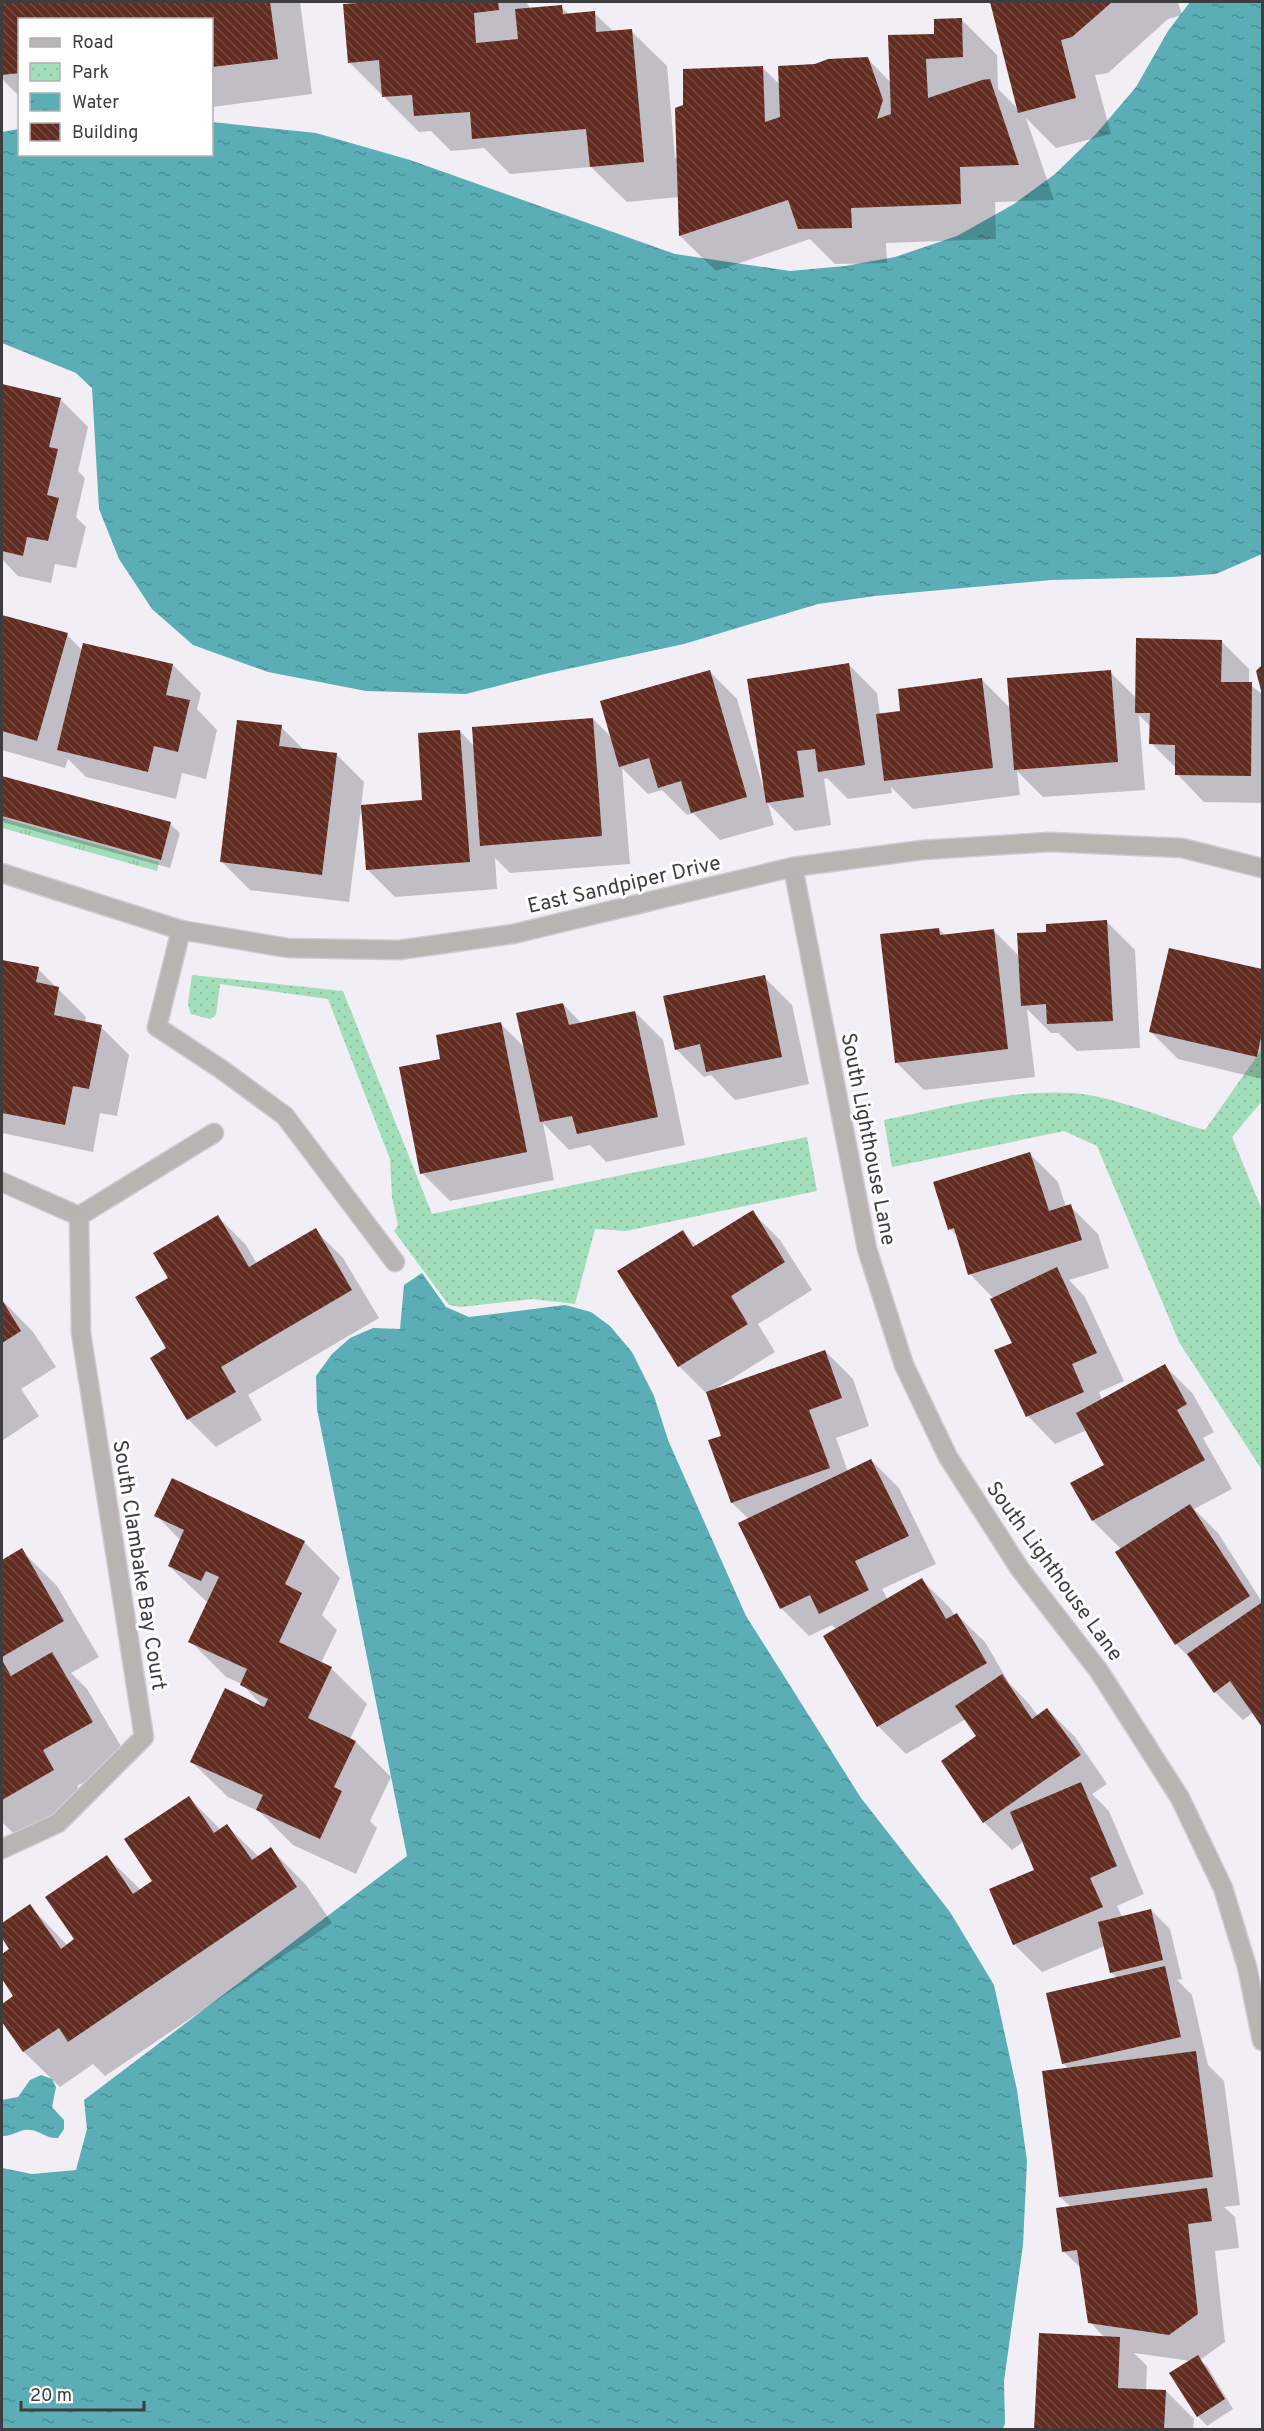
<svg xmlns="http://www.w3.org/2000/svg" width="1264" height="2431" viewBox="0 0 1264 2431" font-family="Overpass,sans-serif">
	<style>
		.grass { fill: url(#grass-tufts) }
		.park { fill: url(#park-dots) }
		.water { fill: url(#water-ripples) }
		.shadow { fill: #0003 }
		.building { fill: url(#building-back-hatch) }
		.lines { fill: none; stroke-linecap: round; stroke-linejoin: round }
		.service-casing { stroke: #cdcad1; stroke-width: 21 }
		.minor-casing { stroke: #cdcad1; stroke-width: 21 }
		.service { stroke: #b8b4b2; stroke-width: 18 }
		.minor { stroke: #b8b4b2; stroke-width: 18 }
		.labels { text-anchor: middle; stroke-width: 6; stroke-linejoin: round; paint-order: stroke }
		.street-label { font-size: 21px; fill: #3d3c3f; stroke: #fff }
	</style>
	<defs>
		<pattern id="grass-tufts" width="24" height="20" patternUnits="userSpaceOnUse" patternTransform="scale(1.5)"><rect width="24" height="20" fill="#a2deb9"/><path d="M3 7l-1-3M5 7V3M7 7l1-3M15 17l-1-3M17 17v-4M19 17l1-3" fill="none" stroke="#8cbfa0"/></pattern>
		<pattern id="park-dots" width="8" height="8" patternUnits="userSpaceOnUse" patternTransform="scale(1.5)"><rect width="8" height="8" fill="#a2deb9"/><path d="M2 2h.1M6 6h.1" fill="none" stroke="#8cbfa0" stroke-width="1.8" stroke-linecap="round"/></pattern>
		<pattern id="water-ripples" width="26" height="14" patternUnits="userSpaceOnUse" patternTransform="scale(1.5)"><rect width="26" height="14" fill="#5baeb5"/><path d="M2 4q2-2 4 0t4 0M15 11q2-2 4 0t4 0" fill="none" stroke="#4c8f95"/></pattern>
		<pattern id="building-back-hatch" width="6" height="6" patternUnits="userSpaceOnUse" patternTransform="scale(1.5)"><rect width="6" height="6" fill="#622c21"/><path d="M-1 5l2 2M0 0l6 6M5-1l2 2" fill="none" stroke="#764a42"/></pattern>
	</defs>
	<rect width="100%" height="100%" fill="#f1eef6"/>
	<path class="grass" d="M 2,818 L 159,862 L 157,871 L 2,828 Z"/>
	<g class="park">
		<path d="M 192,975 L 343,991 L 432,1214 L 807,1137 L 817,1191 L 626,1231 L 595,1229 L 575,1304 L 532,1299 L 461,1307 L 449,1305 L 394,1231 L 398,1225 L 392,1197 L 390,1159 L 328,999 L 220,984 L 216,1015 L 210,1019 L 191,1014 L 188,1004 Z"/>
		<path d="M 1262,1049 L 1262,1101 L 1232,1137 L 1262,1210 L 1262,1470 L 1179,1342 L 1097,1146 L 1064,1131 L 892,1167 L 884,1120 C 946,1108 1010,1089 1073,1093 C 1114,1096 1165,1119 1205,1130 Z"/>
	</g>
	<g class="water">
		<path d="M 1190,2 L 1262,2 L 1262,554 L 1216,574 L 1172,577 L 1051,580 L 875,596 L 818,604 L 684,644 L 549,673 L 466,694 L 366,691 L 268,672 L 193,645 L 152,609 L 119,559 L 99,509 L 92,388 L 76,373 L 2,343 L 2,132 L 19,129 L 20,154 L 212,154 L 212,122 L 316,133 L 410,160 L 675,254 L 790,271 L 845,266 L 895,257 L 957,236 L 1014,204 L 1055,174 L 1096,134 L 1136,87 L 1168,31 Z"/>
		<path d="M 422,1273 L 446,1307 L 469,1317 L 565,1305 L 591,1312 L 610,1326 L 632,1352 L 654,1396 L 668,1440 L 746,1616 L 861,1798 L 950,1912 L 994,1985 L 1017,2090 L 1027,2161 L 1023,2245 L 1004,2381 L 1005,2423 L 1003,2429 L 2,2429 L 2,2168 L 32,2174 L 76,2170 L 87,2129 L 84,2100 L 407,1856 L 317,1409 L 316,1376 L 332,1354 L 350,1338 L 373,1328 L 400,1329 L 404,1285 Z"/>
		<path d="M 41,2075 L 52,2079 L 56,2087 L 52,2107 L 64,2120 L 64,2129 L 58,2138 C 46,2139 42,2131 30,2130 C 21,2128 12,2137 2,2136 L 2,2100 L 18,2097 L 30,2080 Z"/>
	</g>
	<g class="shadow">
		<path d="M 2,2 L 300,2 L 312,94 L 212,107 L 212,20 L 20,20 L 20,97 L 2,79 Z"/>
		<path d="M 373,2 L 526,2 L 531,9 L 561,7 L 570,15 L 594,13 L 614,32 L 631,31 L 667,66 L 675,158 L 678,158 L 762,67 L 781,86 L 816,66 L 868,59 L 891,83 L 936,35 L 961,19 L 997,55 L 998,89 L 1020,111 L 992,2 L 1178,2 L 1182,15 L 1168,19 L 1108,73 L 1095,75 L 1111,134 L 1056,148 L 1026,118 L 1054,200 L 995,202 L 996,239 L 886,243 L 887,263 L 835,264 L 810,239 L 716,271 L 680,236 L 679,197 L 627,202 L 591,167 L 510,174 L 484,148 L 451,151 L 431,131 L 419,132 L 349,62 Z"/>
		<path d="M 2,386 L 60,399 L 88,427 L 78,471 L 85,478 L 76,517 L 86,527 L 76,568 L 55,564 L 51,583 L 18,576 L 2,559 Z"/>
		<path d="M 2,616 L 67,635 L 82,650 L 173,665 L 201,693 L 197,709 L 217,730 L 206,779 L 182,773 L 176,799 L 86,777 L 68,759 L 65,768 L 2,750 Z"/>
		<path d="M 1221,641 L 1249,669 L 1249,684 L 1262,694 L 1262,803 L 1204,802 L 1177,774 L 1177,769 L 1151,743 L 1151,727 L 1139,715 L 1145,790 L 1043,797 L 1017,771 L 1020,795 L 913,809 L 891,787 L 892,793 L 848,799 L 827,778 L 824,779 L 831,825 L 795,831 L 768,803 L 774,825 L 720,840 L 693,813 L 687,815 L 662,790 L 648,794 L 622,768 L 630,864 L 510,873 L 495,858 L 497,889 L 395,897 L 367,869 L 361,808 L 349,902 L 250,890 L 222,862 L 281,727 L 305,751 L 336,754 L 364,782 L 361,807 L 424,801 L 460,731 L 475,747 L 593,719 L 613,739 L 709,671 L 737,699 L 763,787 L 849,665 L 877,693 L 880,715 L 902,712 L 982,680 L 1011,709 L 1110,672 L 1137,699 Z"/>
		<path d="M 2,777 L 170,824 L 180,833 L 170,868 L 2,822 Z"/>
		<path d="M 1107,922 L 1135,950 L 1140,1048 L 1077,1051 L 1058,1033 L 1051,1033 L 1027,1009 L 1035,1077 L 924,1090 L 896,1062 L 939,929 L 946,936 L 993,930 L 1020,957 L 1048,933 Z"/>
		<path d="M 1170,950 L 1262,970 L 1262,1079 L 1178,1059 L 1150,1031 Z"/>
		<path d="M 2,961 L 38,969 L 86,1017 L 85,1023 L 101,1027 L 129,1055 L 117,1116 L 100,1113 L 93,1152 L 2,1133 Z"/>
		<path d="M 764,977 L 792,1005 L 809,1084 L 735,1100 L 711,1075 L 704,1077 L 676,1049 Z"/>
		<path d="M 563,1004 L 582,1024 L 635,1012 L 663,1040 L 685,1145 L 606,1162 L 590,1145 L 569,1150 L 543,1123 L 554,1180 L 450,1201 L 422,1173 L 442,1060 L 500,1023 L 525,1048 Z"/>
		<path d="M 1030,1154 L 1058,1182 L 1066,1207 L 1070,1206 L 1098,1234 L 1109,1268 L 1069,1280 L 1085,1297 L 1124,1381 L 1099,1392 L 1102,1400 L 1165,1366 L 1193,1394 L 1214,1432 L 1203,1438 L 1232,1489 L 1194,1509 L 1218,1533 L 1262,1602 L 1262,1725 L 1254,1712 L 1243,1720 L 1215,1692 L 1196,1664 L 1176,1644 L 1122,1550 L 1093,1521 L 1106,1465 L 1087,1430 L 1055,1444 L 1028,1416 L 1014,1344 L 994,1299 L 970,1274 L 958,1237 L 950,1229 Z"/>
		<path d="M 752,1212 L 780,1240 L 812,1290 L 758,1324 L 775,1352 L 715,1389 L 825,1351 L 853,1379 L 869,1426 L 836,1438 L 848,1472 L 871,1460 L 899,1488 L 936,1564 L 882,1589 L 888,1600 L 922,1580 L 950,1608 L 955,1616 L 957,1615 L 985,1642 L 1009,1683 L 1029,1704 L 1038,1716 L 1047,1709 L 1075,1737 L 1107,1784 L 1092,1794 L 1109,1811 L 1144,1894 L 1117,1906 L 1122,1917 L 1151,1910 L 1170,1929 L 1182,1979 L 1177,1980 L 1192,1995 L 1208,2065 L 1224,2081 L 1240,2205 L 1224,2207 L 1235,2217 L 1239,2248 L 1215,2251 L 1225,2342 L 1200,2360 L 1207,2366 L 1233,2409 L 1207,2426 L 1198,2416 L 1171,2374 L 1191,2361 L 1134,2353 L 1147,2366 L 1146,2391 L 1166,2391 L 1194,2419 L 1193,2430 L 1036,2430 L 1105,2338 L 1090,2322 L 1082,2269 L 1063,2251 L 1071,2207 L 1060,2197 L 1069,2069 L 1063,2063 L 1117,1978 L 1111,1972 L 1105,1946 L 1042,1972 L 1014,1944 L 1036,1871 L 1024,1841 L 1012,1850 L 984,1822 L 978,1737 L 966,1719 L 906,1754 L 878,1726 L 825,1637 L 837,1630 L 832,1625 L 809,1636 L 781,1608 L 749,1519 L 732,1503 L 710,1441 L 723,1437 L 707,1394 L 679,1366 L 683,1232 L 697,1246 Z"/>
		<path d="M 218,1217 L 246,1245 L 257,1264 L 315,1230 L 343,1258 L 379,1318 L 248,1395 L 262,1420 L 216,1447 L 188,1419 L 168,1348 Z"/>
		<path d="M 2,1300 L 33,1332 L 56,1367 L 21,1389 L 39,1416 L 2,1441 Z"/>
		<path d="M 156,1515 L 304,1542 L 340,1578 L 322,1615 L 337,1630 L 321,1663 L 331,1668 L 367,1704 L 350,1739 L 356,1742 L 391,1777 L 370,1821 L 377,1828 L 356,1874 L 293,1845 L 260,1812 L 228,1797 L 192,1762 L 264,1708 L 242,1684 L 226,1677 L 190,1641 L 208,1603 L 169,1566 L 181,1541 Z"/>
		<path d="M 21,1550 L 57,1586 L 99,1657 L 71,1673 L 87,1689 L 128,1758 L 77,1786 L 88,1806 L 23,1843 L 2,1822 L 2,1561 Z"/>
		<path d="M 189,1798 L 221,1830 L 227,1826 L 259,1857 L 271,1849 L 306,1885 L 332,1923 L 105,2076 L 93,2064 L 60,2087 L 24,2052 L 2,2019 L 2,2006 L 15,1997 L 2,1976 L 2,1956 L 11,1949 L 2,1935 L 2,1924 L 30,1906 L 68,1946 L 76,1940 L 107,1857 L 141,1890 L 154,1881 Z"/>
	</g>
	<g class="building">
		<path d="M 2,2 L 270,2 L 278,59 L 212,67 L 212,20 L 20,20 L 20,73 L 2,75 Z"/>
		<path d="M 372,2 L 498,2 L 499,10 L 474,13 L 476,43 L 518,39 L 515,9 L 562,5 L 563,14 L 595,11 L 596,32 L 632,29 L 644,162 L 590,167 L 586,129 L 472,139 L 470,112 L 414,116 L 412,95 L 382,97 L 379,60 L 348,63 L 343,4 Z"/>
		<path d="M 990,2 L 1112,2 L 1072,37 L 1061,40 L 1076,98 L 1018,113 Z"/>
		<path d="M 962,18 L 963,57 L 926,59 L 928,98 L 982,80 L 990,79 L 1019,165 L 960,167 L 961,204 L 851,208 L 852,228 L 798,229 L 788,200 L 679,236 L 675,108 L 683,105 L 683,69 L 763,66 L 765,122 L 780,117 L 778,66 L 815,64 L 828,59 L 868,57 L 883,100 L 877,119 L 891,114 L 888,35 L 934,34 L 934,19 Z"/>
		<path d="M 2,384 L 61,398 L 49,447 L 58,449 L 47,495 L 59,498 L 48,541 L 27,537 L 23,556 L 2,551 Z"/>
		<path d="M 2,615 L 68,633 L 37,741 L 2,731 Z"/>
		<path d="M 1136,638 L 1222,640 L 1221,682 L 1252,682 L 1251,776 L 1175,775 L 1175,745 L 1149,744 L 1150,713 L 1135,713 Z"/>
		<path d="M 83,643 L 173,664 L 166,695 L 190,700 L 178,752 L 154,746 L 148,772 L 57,750 Z"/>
		<path d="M 849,663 L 865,765 L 818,772 L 815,749 L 797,751 L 804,797 L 766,803 L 747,679 Z"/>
		<path d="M 1262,665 L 1262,694 L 1256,671 Z"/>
		<path d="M 710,670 L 747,797 L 691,813 L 681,781 L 658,788 L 649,758 L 619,767 L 600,701 Z"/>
		<path d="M 1111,670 L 1118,762 L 1014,770 L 1007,678 Z"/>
		<path d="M 982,678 L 993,768 L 884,781 L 876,714 L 900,711 L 898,689 Z"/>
		<path d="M 593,718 L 602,836 L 480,846 L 472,727 Z"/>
		<path d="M 237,720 L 282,725 L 279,746 L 337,753 L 322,875 L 220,862 Z"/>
		<path d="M 460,730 L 470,862 L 366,870 L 361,805 L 422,800 L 418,733 Z"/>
		<path d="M 2,776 L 171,822 L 161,860 L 2,816 Z"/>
		<path d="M 1107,920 L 1113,1021 L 1047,1024 L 1046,1004 L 1021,1006 L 1017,933 L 1046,932 L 1046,924 Z"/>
		<path d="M 939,928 L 940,935 L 994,929 L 1008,1049 L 895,1063 L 880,934 Z"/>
		<path d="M 1169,948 L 1262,969 L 1262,1032 L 1257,1057 L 1149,1032 Z"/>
		<path d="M 2,960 L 39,967 L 36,982 L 59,987 L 54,1015 L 102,1025 L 89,1089 L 73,1086 L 65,1125 L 2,1113 Z"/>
		<path d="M 765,975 L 782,1057 L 706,1072 L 700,1044 L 675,1050 L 663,996 Z"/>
		<path d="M 563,1003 L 569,1025 L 635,1011 L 658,1117 L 577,1134 L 572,1116 L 540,1122 L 516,1013 Z"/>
		<path d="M 501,1022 L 527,1152 L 420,1174 L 399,1067 L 440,1059 L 436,1035 Z"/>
		<path d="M 1030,1152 L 1049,1211 L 1071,1204 L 1082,1240 L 968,1275 L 954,1228 L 948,1230 L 933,1182 Z"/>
		<path d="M 753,1210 L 785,1262 L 731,1296 L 748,1324 L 678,1367 L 617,1271 L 683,1230 L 693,1247 Z"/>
		<path d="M 218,1215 L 249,1267 L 316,1228 L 352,1290 L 221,1367 L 236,1392 L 187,1420 L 150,1358 L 166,1348 L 135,1297 L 168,1278 L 153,1253 Z"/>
		<path d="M 1057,1267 L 1097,1353 L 1072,1364 L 1084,1392 L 1026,1417 L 994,1350 L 1012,1343 L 990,1299 Z"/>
		<path d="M 2,1300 L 21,1331 L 2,1343 Z"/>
		<path d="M 825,1350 L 842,1398 L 809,1410 L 830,1468 L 731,1503 L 708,1440 L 721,1436 L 706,1392 Z"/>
		<path d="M 1165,1364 L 1187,1404 L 1177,1410 L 1205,1460 L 1092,1521 L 1070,1483 L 1104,1465 L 1076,1413 Z"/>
		<path d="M 871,1459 L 909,1536 L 855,1561 L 869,1590 L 819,1614 L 810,1595 L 780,1609 L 738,1523 Z"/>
		<path d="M 172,1478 L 305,1541 L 285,1584 L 302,1593 L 279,1642 L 332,1667 L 308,1718 L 356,1741 L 334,1787 L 342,1791 L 320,1839 L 256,1810 L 263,1795 L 190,1762 L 225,1688 L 264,1707 L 268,1699 L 240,1685 L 247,1669 L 188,1642 L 219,1577 L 206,1571 L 201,1581 L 168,1566 L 184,1530 L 154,1516 Z"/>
		<path d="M 1190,1504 L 1250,1596 L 1175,1645 L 1115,1552 Z"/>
		<path d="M 22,1548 L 64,1621 L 2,1657 L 2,1560 Z"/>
		<path d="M 922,1578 L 946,1619 L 957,1613 L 987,1663 L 877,1727 L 823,1636 Z"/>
		<path d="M 1261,1603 L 1262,1605 L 1262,1727 L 1230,1681 L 1214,1693 L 1187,1654 Z"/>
		<path d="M 52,1652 L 93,1722 L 43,1750 L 54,1770 L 2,1800 L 2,1660 L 11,1676 Z"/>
		<path d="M 1002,1674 L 1032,1719 L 1047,1708 L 1081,1755 L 983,1823 L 941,1761 L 976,1736 L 955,1706 Z"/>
		<path d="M 1081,1782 L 1117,1866 L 1090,1878 L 1103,1907 L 1013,1945 L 989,1889 L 1034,1870 L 1010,1812 Z"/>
		<path d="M 189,1796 L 214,1833 L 227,1824 L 252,1860 L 271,1847 L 297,1887 L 68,2042 L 59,2028 L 23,2052 L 2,2022 L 2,2004 L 13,1996 L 2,1979 L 2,1954 L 9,1949 L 2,1938 L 2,1923 L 30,1904 L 61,1949 L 74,1939 L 45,1897 L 107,1855 L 133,1894 L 152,1881 L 124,1839 Z"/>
		<path d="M 1151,1909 L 1163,1960 L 1110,1973 L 1098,1922 Z"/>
		<path d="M 1165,1966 L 1181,2037 L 1062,2064 L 1046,1993 Z"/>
		<path d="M 1196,2051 L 1213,2177 L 1059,2197 L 1042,2071 Z"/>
		<path d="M 1207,2188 L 1212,2221 L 1188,2224 L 1198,2314 L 1169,2335 L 1088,2323 L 1077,2250 L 1062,2252 L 1056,2208 Z"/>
		<path d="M 1039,2333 L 1120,2337 L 1118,2388 L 1166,2390 L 1164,2430 L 1034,2430 Z"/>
		<path d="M 1198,2355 L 1225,2399 L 1197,2417 L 1169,2373 Z"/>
	</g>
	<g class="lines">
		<defs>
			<g id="service">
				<path d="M 181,930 L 157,1027 L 221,1069 L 285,1116 L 395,1262"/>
				<path d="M 2,1182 L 79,1216"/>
				<path d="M 79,1216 L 214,1133"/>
				<path d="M 2,1849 L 58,1823 L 144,1737 L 81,1333 L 79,1216"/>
			</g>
			<g id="minor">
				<path d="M 793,867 L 867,1249 L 904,1365 L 948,1457 L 1020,1569 L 1099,1671 L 1180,1798 L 1223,1888 L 1247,1967 L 1262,2041"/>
				<path d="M 2,873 L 181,930 L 288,948 L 399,950 L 513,934 L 793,867 L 922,850 L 1050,842 L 1182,848 L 1262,868"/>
			</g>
		</defs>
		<use href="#service" class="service-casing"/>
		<use href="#minor" class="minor-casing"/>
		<use href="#service" class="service"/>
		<use href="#minor" class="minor"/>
	</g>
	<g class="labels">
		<g class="street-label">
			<text transform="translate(624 884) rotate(-13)" y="7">East Sandpiper Drive</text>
			<text transform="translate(869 1139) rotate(79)" y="7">South Lighthouse Lane</text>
			<text transform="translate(140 1565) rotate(81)" y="7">South Clambake Bay Court</text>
			<text transform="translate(1055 1571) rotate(54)" y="7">South Lighthouse Lane</text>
		</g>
	</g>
	<rect width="1264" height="2431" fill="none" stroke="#3d3c3f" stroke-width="6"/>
	<rect x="18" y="18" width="195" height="138" fill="#ffffff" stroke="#b1b1b2" stroke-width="1.5"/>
	<rect x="30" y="38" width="30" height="9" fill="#b8b4b2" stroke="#b1b1b2" stroke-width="1.5"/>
	<text x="72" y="48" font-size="18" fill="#3d3c3f">Road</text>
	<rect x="30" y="63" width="30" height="18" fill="url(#park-dots)" stroke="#b1b1b2" stroke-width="1.5"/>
	<text x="72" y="78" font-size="18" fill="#3d3c3f">Park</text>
	<rect x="30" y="93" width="30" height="18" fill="url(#water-ripples)" stroke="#b1b1b2" stroke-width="1.5"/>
	<text x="72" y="108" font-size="18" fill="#3d3c3f">Water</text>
	<rect x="30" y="123" width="30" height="18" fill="url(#building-back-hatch)" stroke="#b1b1b2" stroke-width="1.5"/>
	<text x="72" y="138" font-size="18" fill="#3d3c3f">Building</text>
	<path d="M21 2401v9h123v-9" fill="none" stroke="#3d3c3f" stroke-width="3"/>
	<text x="30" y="2401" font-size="18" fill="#3d3c3f" stroke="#ffffff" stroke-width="4.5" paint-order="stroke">20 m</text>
</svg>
